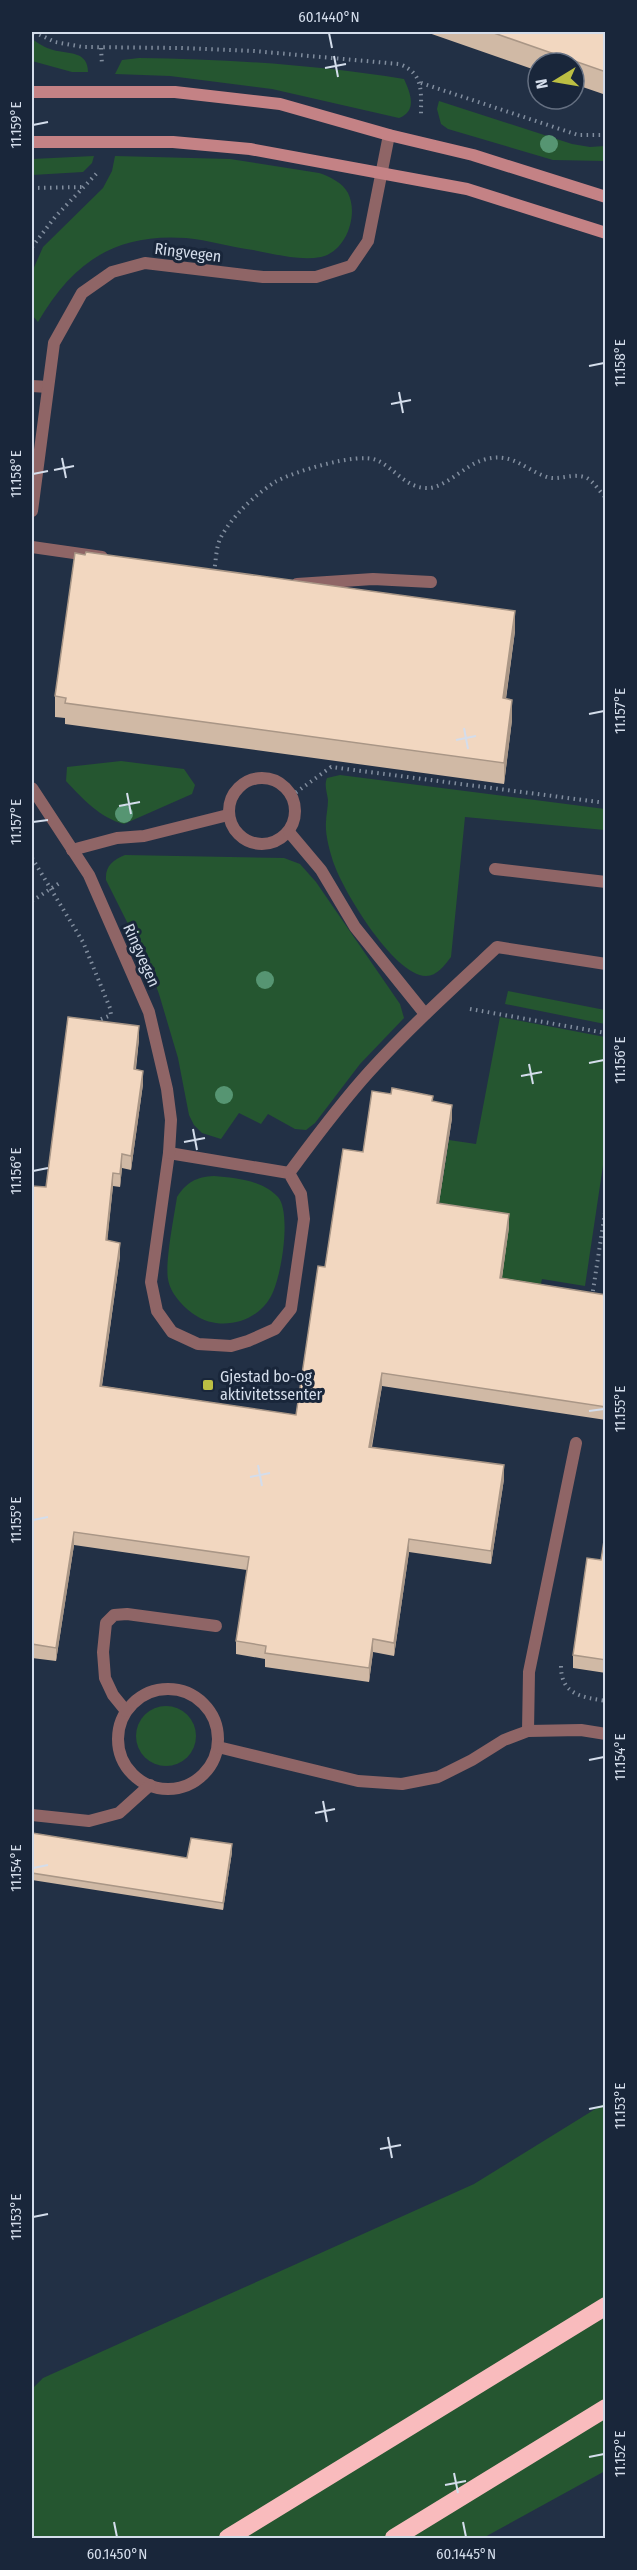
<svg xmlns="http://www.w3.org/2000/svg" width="637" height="2570" viewBox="0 0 637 2570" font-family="'Fira Sans Condensed',sans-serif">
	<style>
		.green { fill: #255630 }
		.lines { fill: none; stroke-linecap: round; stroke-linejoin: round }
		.path { stroke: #818d9e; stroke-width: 4; stroke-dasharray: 1.5 4.5; stroke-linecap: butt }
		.service { stroke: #8f6566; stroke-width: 12 }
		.minor { stroke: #8f6566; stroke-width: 12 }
		.secondary { stroke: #c48285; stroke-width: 12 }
		.motorway { stroke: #f9bbbd; stroke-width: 18 }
		.tree { fill: #569572 }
		.wall { fill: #d0b9a5 }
		.shaded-wall { fill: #a99686 }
		.building { fill: #f2d7c0; stroke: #a99686; stroke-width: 1.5 }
		.ticks { fill: none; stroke: #d4ddeb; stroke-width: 2 }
		.poi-dot { fill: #bcbf43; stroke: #19263a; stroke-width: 2 }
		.labels { text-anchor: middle; stroke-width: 6; stroke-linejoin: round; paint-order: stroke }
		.street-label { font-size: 16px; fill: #d4ddeb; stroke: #19263a }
		.poi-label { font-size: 16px; fill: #d4ddeb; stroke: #19263a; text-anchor: start }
		.neatline { fill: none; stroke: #d4ddeb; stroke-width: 2 }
		.ticks-label { font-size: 15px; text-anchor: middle; fill: #d4ddeb }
	</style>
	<rect width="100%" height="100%" fill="#223045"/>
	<g class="green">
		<path d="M 32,39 C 38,43 45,48 53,50 C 69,54 88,51 88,72 L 72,72 L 32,61 Z"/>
		<path d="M 139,58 C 228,59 317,65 404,79 C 410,92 418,111 399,118 L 272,89 L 170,76 L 115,74 L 122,60 Z"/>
		<path d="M 439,101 L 572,144 L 590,147 L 605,146 L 605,161 L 553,160 L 448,129 L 441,124 L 437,109 Z"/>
		<path d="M 94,156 L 92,163 L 83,172 L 32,175 L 32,159 Z"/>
		<path d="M 115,156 L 230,159 L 319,173 C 329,176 343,183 348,193 C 359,215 346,252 321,257 C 299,261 275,254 253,250 C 231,247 208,240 186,238 C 115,233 73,262 38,322 L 32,315 L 32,272 L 43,247 L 103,188 L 112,171 Z"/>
		<path d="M 121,761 L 184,769 L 195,785 L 192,794 L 124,824 C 100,818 83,799 66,781 L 67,767 Z"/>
		<path d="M 340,775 L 605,809 L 605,830 L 465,817 L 451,957 C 445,965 437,976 426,976 C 394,976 340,887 332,858 C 329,848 325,833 326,822 C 326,815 328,808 328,800 C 327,792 324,785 327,778 Z"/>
		<path d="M 125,855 L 284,858 L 300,864 L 316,882 L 400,1004 L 404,1018 L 360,1064 L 315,1123 L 306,1130 L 295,1129 L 268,1114 L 261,1124 L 239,1113 L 221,1139 L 202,1133 L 194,1125 L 189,1115 L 178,1058 L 159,994 L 148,964 L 106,880 C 105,866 113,860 125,855 Z"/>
		<path d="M 508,991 L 605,1010 L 605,1024 L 505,1004 Z"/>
		<path d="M 500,1017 L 605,1037 L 605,1152 L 585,1286 L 542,1279 L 538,1298 L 425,1291 L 449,1140 L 476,1144 Z"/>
		<path d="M 214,1176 C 236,1178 262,1180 278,1197 C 292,1213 281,1281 270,1298 C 255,1324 218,1331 195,1315 C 183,1307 170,1293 168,1279 C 165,1262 174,1217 177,1197 C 187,1182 196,1177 214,1176 Z"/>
		<circle cx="166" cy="1736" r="30"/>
		<path d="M 605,2103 L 605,2471 L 483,2538 L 32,2538 L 32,2389 L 43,2378 L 474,2184 Z"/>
	</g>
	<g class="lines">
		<g class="path">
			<path d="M 34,32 L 55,42 L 83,47 L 180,48 L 254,51 L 399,64 C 424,73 421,92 421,115"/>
			<path d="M 101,48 L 102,65"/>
			<path d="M 421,83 L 578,135 L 606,135"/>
			<path d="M 32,188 L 85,187"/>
			<path d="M 32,247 L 55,217 L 99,171"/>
			<path d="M 214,572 C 216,561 216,546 221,537 C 233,515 255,495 275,482 C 292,472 358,452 376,460 C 394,467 405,488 427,488 C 444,489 465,465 483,460 C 512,451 523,469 547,477 C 559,481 573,472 587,478 C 594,482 600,492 606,498"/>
			<path d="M 291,796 L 331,767 L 606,803"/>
			<path d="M 32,858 L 83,942 L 110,1008 L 111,1015 L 99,1020"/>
			<path d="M 32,901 L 61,882"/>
			<path d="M 470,1009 L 606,1033"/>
			<path d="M 592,1297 L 606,1206"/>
			<path d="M 561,1666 C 561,1695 582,1697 606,1701"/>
		</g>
		<g class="service">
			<path d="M 32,386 L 48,387"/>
			<path d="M 32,547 L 102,557"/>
			<path d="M 297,584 L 373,579 L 431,582"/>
			<circle cx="262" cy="811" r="33"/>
			<path d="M 289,832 L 321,870 L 355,927 L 425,1014"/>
			<path d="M 72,850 L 117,838 L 144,836 L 228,815"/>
			<path d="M 495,869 L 606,882"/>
			<path d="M 169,1153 L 289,1173 L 301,1194 L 304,1219 L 291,1309 L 275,1329 L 248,1341 L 231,1346 L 198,1344 L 172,1332 L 157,1311 L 151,1282 Z"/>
			<path d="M 289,1173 C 315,1138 340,1104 369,1072 C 409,1028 453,988 497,947 L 606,964"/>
			<circle cx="168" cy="1739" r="50"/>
			<path d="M 126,1711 L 113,1695 L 105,1678 L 103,1652 L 106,1623 L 114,1615 L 127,1614 L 216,1626"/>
			<path d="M 528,1731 L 529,1672 L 576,1443"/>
			<path d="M 218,1747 L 358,1781 L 402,1784 L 438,1777 L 472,1760 L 504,1740 L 528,1731 L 581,1730 L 606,1734"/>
			<path d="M 32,1815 L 89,1821 L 119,1813 L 150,1785"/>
		</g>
		<g class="minor">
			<path d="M 32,511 L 54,343 L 82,293 L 112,272 L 145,263 L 263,277 L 316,277 L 351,266 L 368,241 L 389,135"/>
			<path d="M 32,788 L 89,875 L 149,1012 L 167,1089 L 171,1120 L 169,1153"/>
		</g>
		<g class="secondary">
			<path d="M 32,92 L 175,92 L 280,104 L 389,135 L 473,155 L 606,197"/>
			<path d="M 32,142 L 173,142 L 250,149 L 467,189 L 606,233"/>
		</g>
		<g class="motorway">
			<path d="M 228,2538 L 606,2306"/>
			<path d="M 394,2538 L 606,2408"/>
		</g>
	</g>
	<g class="tree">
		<circle cx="549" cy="144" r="9"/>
		<circle cx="124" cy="814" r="9"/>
		<circle cx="265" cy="980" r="9"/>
		<circle cx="224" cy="1095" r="9"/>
	</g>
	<g class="wall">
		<path d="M 426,32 L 606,32 L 606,95 L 574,84 L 574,63 L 538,63 L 538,71 Z"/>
		<path d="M 515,631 L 506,699 L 512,720 L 504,784 L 65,724 L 65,718 L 55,717 L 55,696 Z"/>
		<path d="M 139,1039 L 136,1069 L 143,1084 L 131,1170 L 122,1168 L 120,1187 L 113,1186 L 107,1241 L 120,1256 L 102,1386 L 296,1415 L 325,1267 L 363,1152 L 433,1101 L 452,1118 L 439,1203 L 509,1227 L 502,1278 L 606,1295 L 606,1420 L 382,1386 L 372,1447 L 504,1479 L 491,1564 L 409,1552 L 394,1656 L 373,1652 L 369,1682 L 265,1667 L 265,1659 L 236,1654 L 236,1641 L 247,1570 L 74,1545 L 56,1661 L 32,1658 L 32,1186 L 46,1187 Z"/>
		<path d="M 606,1528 L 606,1673 L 573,1668 L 573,1655 L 601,1560 Z"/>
		<path d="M 32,1833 L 187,1858 L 232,1852 L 223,1910 L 32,1880 Z"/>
	</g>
	<g class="shaded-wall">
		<path d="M 515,611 L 515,631 L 503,719 L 503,698 Z"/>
		<path d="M 512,700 L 512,720 L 504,784 L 504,763 Z"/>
		<path d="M 139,1026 L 139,1039 L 134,1082 L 134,1069 Z"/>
		<path d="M 143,1071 L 143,1084 L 131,1170 L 131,1156 Z"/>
		<path d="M 452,1105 L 452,1118 L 437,1216 L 437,1203 Z"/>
		<path d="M 122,1154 L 122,1168 L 120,1187 L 120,1174 Z"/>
		<path d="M 113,1173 L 113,1186 L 106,1254 L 106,1240 Z"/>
		<path d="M 509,1214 L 509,1227 L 500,1291 L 500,1278 Z"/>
		<path d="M 120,1243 L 120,1256 L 100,1399 L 100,1386 Z"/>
		<path d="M 382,1373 L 382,1386 L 369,1460 L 369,1447 Z"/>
		<path d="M 504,1465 L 504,1479 L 491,1564 L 491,1551 Z"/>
		<path d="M 74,1532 L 74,1545 L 56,1661 L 56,1648 Z"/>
		<path d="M 409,1539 L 409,1552 L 394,1656 L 394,1643 Z"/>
		<path d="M 373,1639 L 373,1652 L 369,1682 L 369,1668 Z"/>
		<path d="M 232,1844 L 232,1852 L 223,1910 L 223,1903 Z"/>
	</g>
	<g class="building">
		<path d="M 491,32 L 606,32 L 606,72 Z"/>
		<path d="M 86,552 L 515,611 L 503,698 L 512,700 L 504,763 L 65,703 L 66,698 L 55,696 L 75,553 L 85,555 Z"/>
		<path d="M 68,1017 L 139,1026 L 134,1069 L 143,1071 L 131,1156 L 122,1154 L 120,1174 L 113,1173 L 106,1240 L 120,1243 L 100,1386 L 296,1415 L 318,1266 L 325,1267 L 343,1149 L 363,1152 L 372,1091 L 391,1094 L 392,1088 L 433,1096 L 432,1101 L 452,1105 L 437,1203 L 509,1214 L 500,1278 L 606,1295 L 606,1407 L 382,1373 L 369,1447 L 504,1465 L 491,1551 L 409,1539 L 394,1643 L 373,1639 L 369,1668 L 265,1653 L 266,1646 L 236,1641 L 249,1557 L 74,1532 L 56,1648 L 32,1644 L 32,1186 L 46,1187 Z"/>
		<path d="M 606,1528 L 606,1660 L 573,1655 L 587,1558 L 601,1560 Z"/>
		<path d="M 32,1833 L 187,1858 L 191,1838 L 232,1844 L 223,1903 L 32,1873 Z"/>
	</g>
	<path class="ticks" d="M 329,33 L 332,48M 334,56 L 338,77M 325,68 L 346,64M 33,125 L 48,122M 589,366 L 604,363M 399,392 L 403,413M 391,404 L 411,400M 62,458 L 66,478M 54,470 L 74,466M 33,474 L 48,471M 589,714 L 604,711M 464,728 L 468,749M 456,740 L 476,736M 127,793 L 131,814M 119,806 L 140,802M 33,822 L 48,820M 589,1063 L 604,1060M 529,1064 L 533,1084M 521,1076 L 542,1072M 193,1129 L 197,1150M 184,1142 L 205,1138M 33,1171 L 48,1168M 589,1411 L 604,1409M 258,1465 L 262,1486M 250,1477 L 270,1473M 33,1520 L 48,1517M 589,1760 L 604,1757M 323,1801 L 327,1822M 315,1813 L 335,1809M 33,1868 L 48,1865M 589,2109 L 604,2106M 388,2137 L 392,2158M 380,2149 L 401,2145M 33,2217 L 48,2214M 589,2457 L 604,2454M 454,2473 L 458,2493M 445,2485 L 466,2481M 114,2522 L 117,2537M 463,2522 L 466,2537"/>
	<rect class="poi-dot" x="202" y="1379" width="12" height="12" rx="3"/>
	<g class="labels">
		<g class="street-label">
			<text transform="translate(188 252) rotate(7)" y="6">Ringvegen</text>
			<text transform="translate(142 955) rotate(66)" y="6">Ringvegen</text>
		</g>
		<g class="poi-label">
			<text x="220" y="1382">Gjestad bo-og<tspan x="220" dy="18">aktivitetssenter</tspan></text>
		</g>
	</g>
	<rect width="637" height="2570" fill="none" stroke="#19263a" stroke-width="66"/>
	<g transform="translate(556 81) rotate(259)"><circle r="28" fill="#19263a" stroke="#646f81" stroke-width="1.5"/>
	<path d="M0-4.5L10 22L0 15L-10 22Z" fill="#bcbf43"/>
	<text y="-9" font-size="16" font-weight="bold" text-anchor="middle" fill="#d4ddeb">N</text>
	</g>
	<rect x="33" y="33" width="571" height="2504" class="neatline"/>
	<g class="ticks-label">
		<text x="329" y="22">60.1440°N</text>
		<text transform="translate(16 125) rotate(-90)" y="5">11.159°E</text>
		<text transform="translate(620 363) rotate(-90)" y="5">11.158°E</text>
		<text transform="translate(16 474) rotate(-90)" y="5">11.158°E</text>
		<text transform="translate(620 711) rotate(-90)" y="5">11.157°E</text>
		<text transform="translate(16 822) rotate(-90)" y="5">11.157°E</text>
		<text transform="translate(620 1060) rotate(-90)" y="5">11.156°E</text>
		<text transform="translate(16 1171) rotate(-90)" y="5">11.156°E</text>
		<text transform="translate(620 1409) rotate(-90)" y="5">11.155°E</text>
		<text transform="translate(16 1520) rotate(-90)" y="5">11.155°E</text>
		<text transform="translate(620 1757) rotate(-90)" y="5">11.154°E</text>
		<text transform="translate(16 1868) rotate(-90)" y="5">11.154°E</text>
		<text transform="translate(620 2106) rotate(-90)" y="5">11.153°E</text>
		<text transform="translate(16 2217) rotate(-90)" y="5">11.153°E</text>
		<text transform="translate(620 2454) rotate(-90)" y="5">11.152°E</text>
		<text x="117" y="2559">60.1450°N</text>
		<text x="466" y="2559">60.1445°N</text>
	</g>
</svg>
